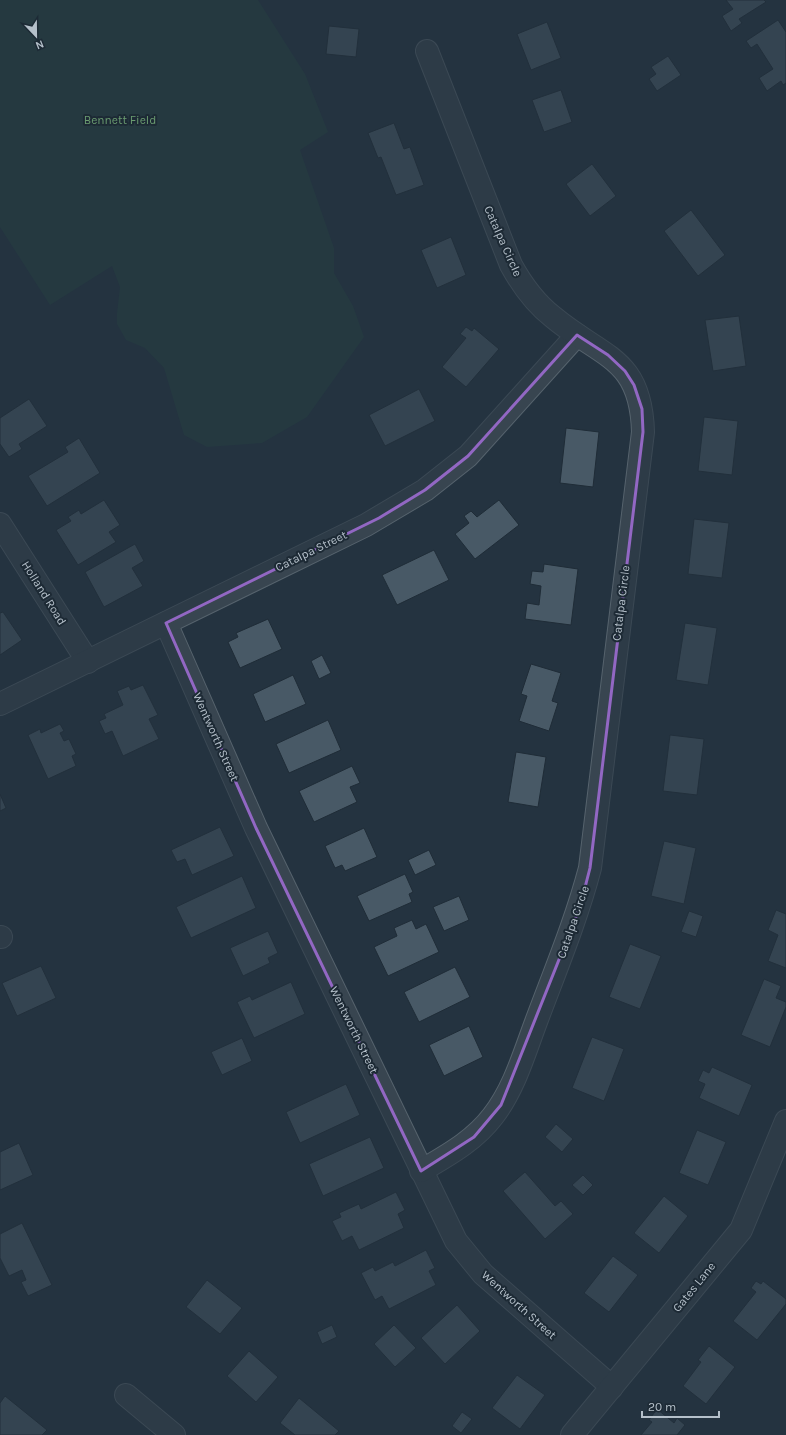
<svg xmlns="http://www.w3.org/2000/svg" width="786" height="1435" viewBox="0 0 786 1435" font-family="Karla,sans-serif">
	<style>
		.green { fill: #264141 }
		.building { fill: #485966; stroke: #1f2c37 }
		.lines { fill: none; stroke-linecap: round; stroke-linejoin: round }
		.minor-casing { stroke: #56636d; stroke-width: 24 }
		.minor { stroke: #384550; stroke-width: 22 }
		.marked { fill: none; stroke: #9267c3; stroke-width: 3; stroke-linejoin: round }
		.labels { text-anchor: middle; stroke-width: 4; stroke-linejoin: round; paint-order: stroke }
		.park-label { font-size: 12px; fill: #6b9c70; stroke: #1d2a35 }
		.street-label { font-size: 12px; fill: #b5c0ca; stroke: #1d2a35 }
	</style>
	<rect width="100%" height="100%" fill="#243340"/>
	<path class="green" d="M 0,0 L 258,0 L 305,74 L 328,132 L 300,150 L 334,248 L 334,273 L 353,306 L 364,337 L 307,417 L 262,443 L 207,447 L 184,435 L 164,368 L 145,348 L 126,340 L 117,324 L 117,313 L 120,287 L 112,266 L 50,305 L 0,227 Z"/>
	<g class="building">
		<path d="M 726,0 L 764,0 L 766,2 L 739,19 L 742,23 L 731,31 L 722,16 L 733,9 Z"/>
		<path d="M 778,20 L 786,32 L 786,83 L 783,85 L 781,81 L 767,91 L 759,78 L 773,69 L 757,44 L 751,48 L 746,41 Z"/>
		<path d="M 547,22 L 561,58 L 531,70 L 517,34 Z"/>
		<path d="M 329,26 L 359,29 L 356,57 L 326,54 Z"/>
		<path d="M 668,56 L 681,75 L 657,91 L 649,79 L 656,74 L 651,67 Z"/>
		<path d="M 561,90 L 572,122 L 544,132 L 532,100 Z"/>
		<path d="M 394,123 L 404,149 L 410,147 L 424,185 L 396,195 L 381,157 L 378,158 L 368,133 Z"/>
		<path d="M 592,164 L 616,196 L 590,216 L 566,184 Z"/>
		<path d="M 691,210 L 725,255 L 698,276 L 664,231 Z"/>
		<path d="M 451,237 L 466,275 L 437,288 L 421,250 Z"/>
		<path d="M 739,316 L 746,366 L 713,371 L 705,320 Z"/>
		<path d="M 466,327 L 472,331 L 474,328 L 499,349 L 466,387 L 442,367 L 466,338 L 460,334 Z"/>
		<path d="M 419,389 L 435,421 L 385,446 L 369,415 Z"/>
		<path d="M 29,399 L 47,426 L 19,444 L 22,449 L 9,457 L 0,444 L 0,418 Z"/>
		<path d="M 704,417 L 738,421 L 732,475 L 698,471 Z"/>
		<path d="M 566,428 L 599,432 L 593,487 L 560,483 Z"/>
		<path d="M 79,438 L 100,473 L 47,506 L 28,476 L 68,452 L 65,447 Z"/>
		<path d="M 104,500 L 120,525 L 109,532 L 116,542 L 78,565 L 56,530 L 71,521 L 68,517 L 79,510 L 81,514 Z"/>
		<path d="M 499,500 L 519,525 L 475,559 L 455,534 L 469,523 L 464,516 L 471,511 L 477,517 Z"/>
		<path d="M 694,519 L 729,523 L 722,578 L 688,574 Z"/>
		<path d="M 135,544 L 144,561 L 132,568 L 143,586 L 104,607 L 85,572 Z"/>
		<path d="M 434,550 L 449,580 L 397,605 L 382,575 Z"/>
		<path d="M 544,564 L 578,569 L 571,625 L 525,619 L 527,603 L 539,605 L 541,586 L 530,584 L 532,571 L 543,572 Z"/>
		<path d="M 3,612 L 22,640 L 0,655 L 0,613 Z"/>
		<path d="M 268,619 L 282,649 L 240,668 L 228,642 L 238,637 L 236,633 Z"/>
		<path d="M 685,623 L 717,628 L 708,685 L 676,680 Z"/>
		<path d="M 322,655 L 331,673 L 319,679 L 311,661 Z"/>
		<path d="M 531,664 L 561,673 L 552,701 L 558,703 L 549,731 L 519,721 L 527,696 L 521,694 Z"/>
		<path d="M 293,675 L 306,704 L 265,722 L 253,694 Z"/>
		<path d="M 143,685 L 158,715 L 149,719 L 159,739 L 123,756 L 112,731 L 105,734 L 99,721 L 106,718 L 104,714 L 123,705 L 117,691 L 129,686 L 131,690 Z"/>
		<path d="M 328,720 L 341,750 L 289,773 L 276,744 Z"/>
		<path d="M 60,724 L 64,731 L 60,733 L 64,741 L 69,739 L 76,754 L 72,756 L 76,766 L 48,779 L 28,735 L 40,729 L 41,733 Z"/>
		<path d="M 670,735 L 704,739 L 697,795 L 663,791 Z"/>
		<path d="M 516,752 L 546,757 L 538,807 L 508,802 Z"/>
		<path d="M 352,766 L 360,783 L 350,787 L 357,802 L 314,822 L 299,791 Z"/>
		<path d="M 0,794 L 6,808 L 0,811 Z"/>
		<path d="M 220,827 L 234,856 L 192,875 L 185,859 L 177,862 L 171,850 Z"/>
		<path d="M 364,828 L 377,857 L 345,871 L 342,865 L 335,868 L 325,846 Z"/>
		<path d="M 664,841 L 696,848 L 684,904 L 651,896 Z"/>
		<path d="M 429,850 L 436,865 L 415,875 L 408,860 Z"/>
		<path d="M 405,874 L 413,892 L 409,894 L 412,902 L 369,921 L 357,896 Z"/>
		<path d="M 242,876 L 256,908 L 191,938 L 176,907 Z"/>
		<path d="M 459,896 L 469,920 L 444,931 L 433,907 Z"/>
		<path d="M 776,910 L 786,914 L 786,968 L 768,961 L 778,935 L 768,930 Z"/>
		<path d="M 689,911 L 703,916 L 696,937 L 681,932 Z"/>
		<path d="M 412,920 L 416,929 L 426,924 L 439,952 L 388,976 L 374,947 L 397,936 L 394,928 Z"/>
		<path d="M 268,931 L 278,953 L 268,958 L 270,963 L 243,976 L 230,948 Z"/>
		<path d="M 630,944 L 661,956 L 640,1009 L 609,997 Z"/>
		<path d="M 41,966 L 56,998 L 17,1016 L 2,983 Z"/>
		<path d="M 455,967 L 470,997 L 419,1022 L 404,992 Z"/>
		<path d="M 764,979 L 781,986 L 776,998 L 786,1002 L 786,1007 L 770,1047 L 741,1035 Z"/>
		<path d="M 291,982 L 305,1014 L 254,1038 L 237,1002 L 250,996 L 252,1000 Z"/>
		<path d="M 469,1026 L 483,1057 L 444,1076 L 429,1045 Z"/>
		<path d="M 592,1037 L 624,1049 L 604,1101 L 572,1088 Z"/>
		<path d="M 242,1038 L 252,1061 L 222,1075 L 211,1052 Z"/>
		<path d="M 712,1067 L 752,1085 L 739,1116 L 699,1098 L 705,1084 L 698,1081 L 703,1070 L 709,1073 Z"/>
		<path d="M 346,1084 L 360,1115 L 300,1143 L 286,1112 Z"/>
		<path d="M 556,1124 L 573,1139 L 562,1152 L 545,1137 Z"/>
		<path d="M 697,1130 L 726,1142 L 708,1185 L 679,1173 Z"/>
		<path d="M 370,1137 L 384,1168 L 323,1196 L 309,1164 Z"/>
		<path d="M 19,1143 L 33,1175 L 0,1190 L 0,1152 Z"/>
		<path d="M 525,1172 L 555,1206 L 561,1201 L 573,1214 L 545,1239 L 503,1191 Z"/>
		<path d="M 583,1175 L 593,1185 L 583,1195 L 572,1185 Z"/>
		<path d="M 396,1192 L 405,1210 L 398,1214 L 404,1228 L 359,1250 L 352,1236 L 342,1241 L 332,1221 L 341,1217 L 339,1213 L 359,1204 L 361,1209 Z"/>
		<path d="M 664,1196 L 688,1216 L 659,1253 L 634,1233 Z"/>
		<path d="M 22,1223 L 52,1285 L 28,1296 L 21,1282 L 26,1280 L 22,1270 L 9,1276 L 0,1258 L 0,1234 Z"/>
		<path d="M 426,1250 L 435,1268 L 429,1271 L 436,1285 L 389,1309 L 382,1296 L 375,1300 L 361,1273 L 373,1267 L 375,1271 L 393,1262 L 395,1266 Z"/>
		<path d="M 613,1256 L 638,1275 L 609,1312 L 584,1293 Z"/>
		<path d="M 207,1280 L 242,1308 L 220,1334 L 186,1307 Z"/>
		<path d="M 756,1281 L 761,1284 L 763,1281 L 786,1299 L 786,1304 L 757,1340 L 733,1321 L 756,1292 L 751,1288 Z"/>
		<path d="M 457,1305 L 480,1331 L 445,1364 L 421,1338 Z"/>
		<path d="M 332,1325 L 337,1337 L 322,1344 L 317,1332 Z"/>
		<path d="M 394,1325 L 416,1348 L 395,1367 L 374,1344 Z"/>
		<path d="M 709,1346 L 735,1367 L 706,1404 L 683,1386 L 701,1362 L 698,1360 Z"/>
		<path d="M 249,1351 L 278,1377 L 256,1402 L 227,1376 Z"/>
		<path d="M 517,1375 L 545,1395 L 520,1429 L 492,1408 Z"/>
		<path d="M 5,1396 L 47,1430 L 42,1435 L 0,1435 L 0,1403 Z"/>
		<path d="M 299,1398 L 339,1431 L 335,1435 L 295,1435 L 280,1423 Z"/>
		<path d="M 657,1409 L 674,1423 L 677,1418 L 685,1425 L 677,1435 L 641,1435 L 652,1422 L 649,1420 Z"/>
		<path d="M 462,1412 L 472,1419 L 461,1433 L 452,1426 Z"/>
	</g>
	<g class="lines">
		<defs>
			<g id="minor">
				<path d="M 0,524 L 88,662"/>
				<path d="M 166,623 L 256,828 L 456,1241 L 483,1274 L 612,1387"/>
				<path d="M 0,704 L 366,525 L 425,490 L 468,456 L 577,335"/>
				<path d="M 0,937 L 1,937"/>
				<path d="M 421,1171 C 448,1155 474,1141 493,1116 C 514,1089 524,1054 536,1022 C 555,971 576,921 590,868 L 643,432 C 641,357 602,358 553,317 C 535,303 522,285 511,265 L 427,51"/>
				<path d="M 126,1395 L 174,1435"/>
				<path d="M 572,1435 L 741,1230 L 786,1121"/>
			</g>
		</defs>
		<use href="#minor" class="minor-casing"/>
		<use href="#minor" class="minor"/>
	</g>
	<path d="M0 0H786V1435H0ZM 577,335 L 608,355 L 625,371 L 634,385 L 642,409 L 643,432 L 590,868 L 580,907 L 501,1105 L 474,1137 L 421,1171 L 256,828 L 166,623 L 379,518 L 425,490 L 468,456 Z" fill="#243340" fill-opacity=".55" fill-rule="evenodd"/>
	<path class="marked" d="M 577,335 L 608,355 L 625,371 L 634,385 L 642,409 L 643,432 L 590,868 L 580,907 L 501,1105 L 474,1137 L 421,1171 L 256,828 L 166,623 L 379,518 L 425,490 L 468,456 Z"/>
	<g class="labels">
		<g class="park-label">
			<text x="120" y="124">Bennett Field</text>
		</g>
		<g class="street-label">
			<text transform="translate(503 241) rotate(66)" y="4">Catalpa Circle</text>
			<text transform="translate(311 551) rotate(-26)" y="4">Catalpa Street</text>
			<text transform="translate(44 593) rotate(58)" y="4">Holland Road</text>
			<text transform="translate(621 603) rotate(-83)" y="4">Catalpa Circle</text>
			<text transform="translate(216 737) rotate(66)" y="4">Wentworth Street</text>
			<text transform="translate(573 922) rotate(-71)" y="4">Catalpa Circle</text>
			<text transform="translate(354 1030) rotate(64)" y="4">Wentworth Street</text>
			<text transform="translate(694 1287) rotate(-51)" y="4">Gates Lane</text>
			<text transform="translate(519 1305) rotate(42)" y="4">Wentworth Street</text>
		</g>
	</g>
	<g transform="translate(36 36) rotate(158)" stroke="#1d2a35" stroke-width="3" paint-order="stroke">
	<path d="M0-3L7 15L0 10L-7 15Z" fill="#b5c0ca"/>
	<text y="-6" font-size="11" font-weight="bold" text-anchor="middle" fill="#b5c0ca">N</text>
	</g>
	<path d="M642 1411v6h77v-6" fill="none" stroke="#b5c0ca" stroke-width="2"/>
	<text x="648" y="1411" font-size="12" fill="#b5c0ca" stroke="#1d2a35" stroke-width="3" paint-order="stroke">20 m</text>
</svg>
